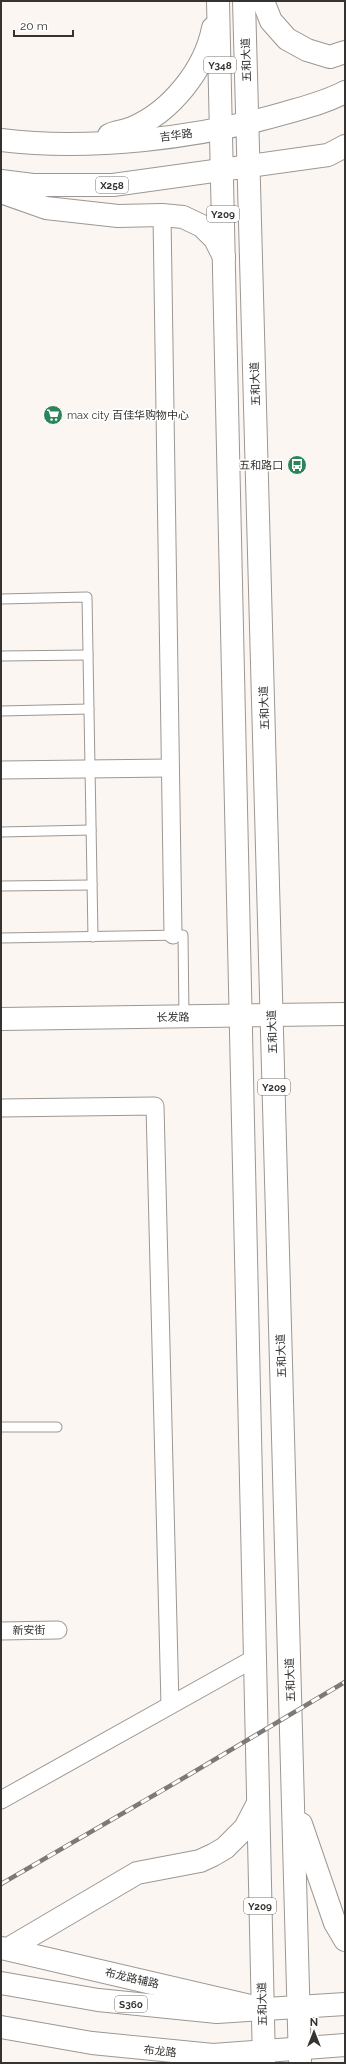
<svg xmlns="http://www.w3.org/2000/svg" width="346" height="2064" viewBox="0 0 346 2064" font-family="Raleway,'Noto Sans SC',sans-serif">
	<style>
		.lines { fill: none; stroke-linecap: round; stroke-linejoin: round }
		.lane-casing { stroke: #9c9793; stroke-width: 11 }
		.street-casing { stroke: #9c9793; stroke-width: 19 }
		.secondary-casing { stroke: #9c9793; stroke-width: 24 }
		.primary-casing { stroke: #9c9793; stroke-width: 24 }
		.lane { stroke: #fff; stroke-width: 9 }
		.street { stroke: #fff; stroke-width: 17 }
		.secondary { stroke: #fff; stroke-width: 22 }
		.primary { stroke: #fff; stroke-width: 22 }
		.rail-casing { stroke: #7d7976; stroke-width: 4.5 }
		.rail { stroke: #fff; stroke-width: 3; stroke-dasharray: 9; stroke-linecap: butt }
		.labels { text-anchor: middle; stroke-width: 3; stroke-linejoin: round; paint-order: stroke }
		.shield { fill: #fff; stroke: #72706f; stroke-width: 1 }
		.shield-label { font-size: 10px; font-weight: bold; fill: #353331 }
		.street-label { font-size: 11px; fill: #353331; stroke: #fff }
		.poi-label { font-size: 11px; fill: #353331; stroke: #fff; text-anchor: start }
	</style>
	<rect width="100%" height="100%" fill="#fcf6f2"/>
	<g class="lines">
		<defs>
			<g id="lane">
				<path d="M 1,599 L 87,597 L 93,937"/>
				<path d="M 1,656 L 88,655"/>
				<path d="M 1,711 L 89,709"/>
				<path d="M 1,832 L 91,830"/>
				<path d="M 1,886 L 92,885"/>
				<path d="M 1,938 L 183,935 L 184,1017"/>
				<path d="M 1,1427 L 57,1427"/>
			</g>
			<g id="street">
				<path d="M 162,215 L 173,935"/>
				<path d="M 1,770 L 170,768"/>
				<path d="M 1,1108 L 155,1106 L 170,1705"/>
				<path d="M 1,1631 L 58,1630"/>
				<path d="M 1,1800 L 255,1658"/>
			</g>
			<g id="secondary">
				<path d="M 1,1019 L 345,1014"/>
				<path d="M 1,1948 L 255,2007"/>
				<path d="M 8,1949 L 137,1873 L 200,1861 L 213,1855 L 225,1848 L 245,1828 L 258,1803"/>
			</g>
			<g id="primary">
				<path d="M 218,1 L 264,2063"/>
				<path d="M 244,1 L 300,2063"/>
				<path d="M 263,1 L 271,21 L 287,39 L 307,50 L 330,57 L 345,52"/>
				<path d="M 109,135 C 116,132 125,131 132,128 C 171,112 205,69 213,28"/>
				<path d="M 1,140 C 90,151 199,138 285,113 C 306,107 326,102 345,92"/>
				<path d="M 1,181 L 33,185 L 113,185 L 328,155 L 345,146"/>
				<path d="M 1,192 L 46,208 L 118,216 L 162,215 L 183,217 L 202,226 L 215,239 L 224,257"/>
				<path d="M 301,1824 L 335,1923 L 345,1940"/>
				<path d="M 1,1983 L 98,2000 L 217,2012 L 345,2004"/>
				<path d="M 1,2027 L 92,2043 L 213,2055 L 345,2045"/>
			</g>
		</defs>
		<use href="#lane" class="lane-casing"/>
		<use href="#street" class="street-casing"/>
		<use href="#secondary" class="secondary-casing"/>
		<use href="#primary" class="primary-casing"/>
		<use href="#lane" class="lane"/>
		<use href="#street" class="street"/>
		<use href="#secondary" class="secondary"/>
		<use href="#primary" class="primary"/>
		<defs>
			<path id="rail" d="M 1,1884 L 187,1776 L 345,1682"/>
		</defs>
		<use href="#rail" class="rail-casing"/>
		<use href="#rail" class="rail"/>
	</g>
	<defs>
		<symbol id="supermarket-disc" viewBox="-11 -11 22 22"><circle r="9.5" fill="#2d8458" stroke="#fff"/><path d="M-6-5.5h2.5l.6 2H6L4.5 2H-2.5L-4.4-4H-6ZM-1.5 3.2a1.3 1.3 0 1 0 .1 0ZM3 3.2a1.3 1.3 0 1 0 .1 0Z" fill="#fff"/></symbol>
		<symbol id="bus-disc" viewBox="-11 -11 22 22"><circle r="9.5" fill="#2d8458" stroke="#fff"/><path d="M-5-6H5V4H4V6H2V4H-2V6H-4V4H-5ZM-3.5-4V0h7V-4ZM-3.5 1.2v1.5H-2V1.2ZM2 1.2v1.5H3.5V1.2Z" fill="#fff"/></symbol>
	</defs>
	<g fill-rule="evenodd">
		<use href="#supermarket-disc" x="42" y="404" width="22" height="22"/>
		<use href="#bus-disc" x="286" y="454" width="22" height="22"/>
	</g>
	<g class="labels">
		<g class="shield">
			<rect x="204" y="57" width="32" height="16" rx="3"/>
			<rect x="96" y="177" width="32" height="16" rx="3"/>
			<rect x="207" y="206" width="32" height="16" rx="3"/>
			<rect x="258" y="1079" width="32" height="16" rx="3"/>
			<rect x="244" y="1898" width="32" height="16" rx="3"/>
			<rect x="115" y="1996" width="32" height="16" rx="3"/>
		</g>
		<g class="shield-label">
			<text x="220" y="69">Y348</text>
			<text x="112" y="189">X258</text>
			<text x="223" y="218">Y209</text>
			<text x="274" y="1091">Y209</text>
			<text x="260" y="1910">Y209</text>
			<text x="131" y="2008">S360</text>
		</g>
		<g class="street-label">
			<text transform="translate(246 60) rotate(-92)" y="4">五和大道</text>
			<text transform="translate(176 135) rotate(-8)" y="4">吉华路</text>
			<text transform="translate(255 384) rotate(-92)" y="4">五和大道</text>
			<text transform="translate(264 708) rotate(-92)" y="4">五和大道</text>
			<text transform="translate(173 1017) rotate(-1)" y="4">长发路</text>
			<text transform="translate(272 1032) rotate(-92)" y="4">五和大道</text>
			<text transform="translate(281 1356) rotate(-92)" y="4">五和大道</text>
			<text transform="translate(29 1630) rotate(-1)" y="4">新安街</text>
			<text transform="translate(290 1680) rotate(-92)" y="4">五和大道</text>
			<text transform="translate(132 1978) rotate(13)" y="4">布龙路辅路</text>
			<text transform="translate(262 2004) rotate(-91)" y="4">五和大道</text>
			<text transform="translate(160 2051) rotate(5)" y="4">布龙路</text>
		</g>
		<g class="poi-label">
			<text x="67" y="419">max city 百佳华购物中心</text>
			<text x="283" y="469" text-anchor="end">五和路口</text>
		</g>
	</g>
	<rect width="346" height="2064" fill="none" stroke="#353331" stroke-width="4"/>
	<g transform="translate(314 2032)" stroke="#ffffff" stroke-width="3" paint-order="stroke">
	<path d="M0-3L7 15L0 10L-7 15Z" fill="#353331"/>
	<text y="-6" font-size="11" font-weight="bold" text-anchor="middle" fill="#353331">N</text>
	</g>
	<path d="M14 30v6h59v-6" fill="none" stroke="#353331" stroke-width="2"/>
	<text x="20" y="30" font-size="12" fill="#353331" stroke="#ffffff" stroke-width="3" paint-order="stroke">20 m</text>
</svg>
